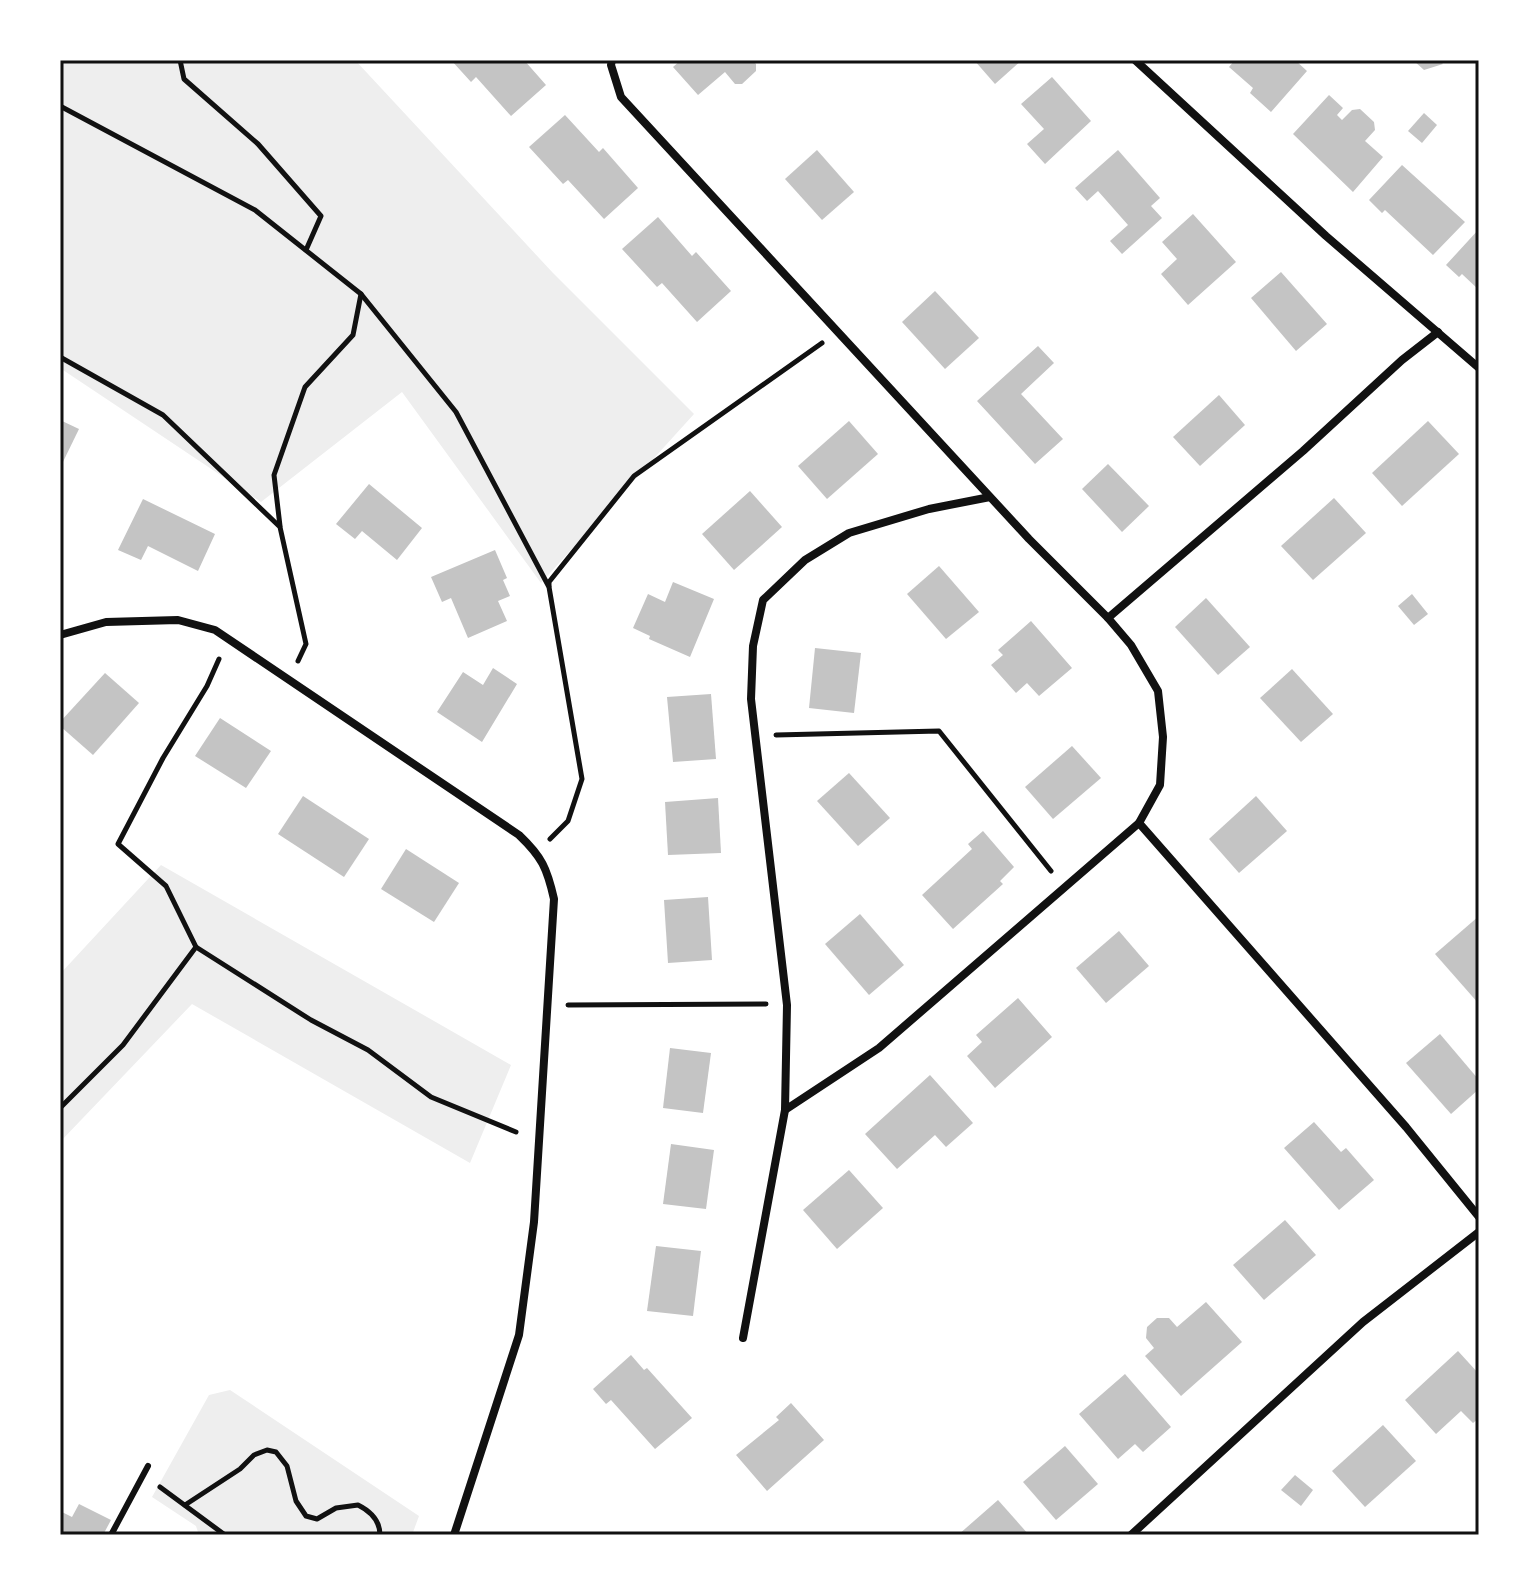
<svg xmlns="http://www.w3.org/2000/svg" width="1539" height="1595" viewBox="0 0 1539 1595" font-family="Raleway,sans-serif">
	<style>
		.green { fill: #eee }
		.building { fill: #c4c4c4 }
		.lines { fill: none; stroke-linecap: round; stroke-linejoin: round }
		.path { stroke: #111; stroke-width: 5 }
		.service { stroke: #111; stroke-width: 6 }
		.minor { stroke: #111; stroke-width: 8 }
		.neatline { fill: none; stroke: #111; stroke-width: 3 }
	</style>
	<rect width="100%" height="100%" fill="#fff"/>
	<g class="green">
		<path d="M 60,60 L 355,60 L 553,273 L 694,414 L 541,583 L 402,392 L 261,502 L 60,368 Z"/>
		<path d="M 161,865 L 511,1065 L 470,1163 L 192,1004 L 60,1142 L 60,974 Z"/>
		<path d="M 230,1390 L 419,1516 L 412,1535 L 199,1535 L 196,1526 L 152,1497 L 209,1395 Z"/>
	</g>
	<g class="building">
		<path d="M 451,60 L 524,60 L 546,85 L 511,116 L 476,77 L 471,82 Z"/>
		<path d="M 681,60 L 752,60 L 756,64 L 756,71 L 742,84 L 735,84 L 725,72 L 698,95 L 673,67 Z"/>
		<path d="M 974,60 L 1022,60 L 995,84 Z"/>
		<path d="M 1235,60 L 1295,60 L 1307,71 L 1271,112 L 1250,93 L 1253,88 L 1229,67 Z"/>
		<path d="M 1413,60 L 1439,60 L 1443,64 L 1424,70 Z"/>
		<path d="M 1052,77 L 1091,121 L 1045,164 L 1027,144 L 1044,129 L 1021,104 Z"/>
		<path d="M 1329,95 L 1343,108 L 1337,115 L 1342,120 L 1352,110 L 1360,109 L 1374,122 L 1375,130 L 1365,141 L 1383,157 L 1353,192 L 1293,134 Z"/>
		<path d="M 1424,113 L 1437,125 L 1422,143 L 1408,131 Z"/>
		<path d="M 565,115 L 599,152 L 603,148 L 638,188 L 604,219 L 568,180 L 563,184 L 529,147 Z"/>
		<path d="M 817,150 L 854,192 L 822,220 L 785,179 Z"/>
		<path d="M 1118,150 L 1160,198 L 1151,206 L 1162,218 L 1122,254 L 1110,241 L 1128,225 L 1098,191 L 1087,201 L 1075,188 Z"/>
		<path d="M 1402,165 L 1465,222 L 1433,255 L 1385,210 L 1382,213 L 1369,200 Z"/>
		<path d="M 1193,214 L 1236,262 L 1188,305 L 1161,274 L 1177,259 L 1162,242 Z"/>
		<path d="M 658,217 L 692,256 L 696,252 L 731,291 L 697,322 L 662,283 L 657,287 L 622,249 Z"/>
		<path d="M 1479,229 L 1479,290 L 1462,274 L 1459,277 L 1446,265 Z"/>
		<path d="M 1281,272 L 1327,324 L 1296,351 L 1251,298 Z"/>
		<path d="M 935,291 L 979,338 L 945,369 L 902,322 Z"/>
		<path d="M 1038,346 L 1054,363 L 1021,394 L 1063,439 L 1035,464 L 977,401 Z"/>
		<path d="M 1219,395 L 1245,425 L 1200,466 L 1173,437 Z"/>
		<path d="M 60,420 L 79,429 L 60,468 Z"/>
		<path d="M 849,421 L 878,454 L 827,499 L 798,466 Z"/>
		<path d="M 1428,421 L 1459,454 L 1402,506 L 1372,473 Z"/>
		<path d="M 1108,464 L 1149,506 L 1122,532 L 1082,489 Z"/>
		<path d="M 369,484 L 422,528 L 397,560 L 362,531 L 355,539 L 336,524 Z"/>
		<path d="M 750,491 L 782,527 L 734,570 L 702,534 Z"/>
		<path d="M 1334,498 L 1366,533 L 1313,580 L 1281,546 Z"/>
		<path d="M 143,499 L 215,534 L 198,571 L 148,546 L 141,560 L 118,550 Z"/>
		<path d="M 495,550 L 507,578 L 503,580 L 510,596 L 498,601 L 507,621 L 468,638 L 451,598 L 442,602 L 431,577 Z"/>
		<path d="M 939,566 L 979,612 L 946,639 L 907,594 Z"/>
		<path d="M 673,582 L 714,599 L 690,657 L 649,639 L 650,636 L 633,628 L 648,594 L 665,602 Z"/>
		<path d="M 1412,594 L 1428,614 L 1414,625 L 1398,606 Z"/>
		<path d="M 1206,598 L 1250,647 L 1218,675 L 1175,627 Z"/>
		<path d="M 1031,621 L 1072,668 L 1039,696 L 1027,683 L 1016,693 L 991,665 L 1003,655 L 998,650 Z"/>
		<path d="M 815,648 L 861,653 L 854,713 L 809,708 Z"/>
		<path d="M 493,668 L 517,684 L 482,742 L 437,712 L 463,672 L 483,685 Z"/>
		<path d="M 1292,669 L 1333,714 L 1301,742 L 1260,698 Z"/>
		<path d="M 105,673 L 139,703 L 93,755 L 60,726 L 60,722 Z"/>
		<path d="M 711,694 L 716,759 L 673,762 L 667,697 Z"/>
		<path d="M 220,718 L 271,751 L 246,788 L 195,756 Z"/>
		<path d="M 1072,746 L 1101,778 L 1053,819 L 1025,787 Z"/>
		<path d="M 849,773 L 890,818 L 858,846 L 817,801 Z"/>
		<path d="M 303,796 L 369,839 L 344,877 L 278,834 Z"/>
		<path d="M 1256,796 L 1287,831 L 1239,873 L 1209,839 Z"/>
		<path d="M 718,798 L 721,853 L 668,855 L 665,802 Z"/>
		<path d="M 983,831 L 1014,867 L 1000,881 L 1003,884 L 953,929 L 922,895 L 972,849 L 968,844 Z"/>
		<path d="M 406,849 L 459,883 L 434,922 L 381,889 Z"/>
		<path d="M 708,897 L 712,960 L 668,963 L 664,900 Z"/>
		<path d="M 860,914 L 904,965 L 869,995 L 825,944 Z"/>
		<path d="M 1479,916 L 1479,1004 L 1435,954 Z"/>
		<path d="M 1119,931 L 1149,966 L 1106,1003 L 1076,968 Z"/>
		<path d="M 1018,998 L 1052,1037 L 995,1088 L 967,1056 L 982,1042 L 976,1035 Z"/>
		<path d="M 1440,1034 L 1479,1080 L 1479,1089 L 1451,1114 L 1406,1063 Z"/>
		<path d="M 670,1048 L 711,1053 L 703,1113 L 663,1108 Z"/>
		<path d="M 930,1075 L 973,1123 L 946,1147 L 935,1135 L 897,1169 L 865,1134 Z"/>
		<path d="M 1314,1122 L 1341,1152 L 1346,1148 L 1374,1180 L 1339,1210 L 1284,1148 Z"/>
		<path d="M 671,1144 L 714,1150 L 706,1209 L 663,1204 Z"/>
		<path d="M 849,1170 L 883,1208 L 837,1249 L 803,1210 Z"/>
		<path d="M 1285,1220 L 1316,1255 L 1264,1300 L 1233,1265 Z"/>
		<path d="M 656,1246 L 701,1251 L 693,1316 L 647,1311 Z"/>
		<path d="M 1206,1302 L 1242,1342 L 1181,1396 L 1145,1356 L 1154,1348 L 1146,1338 L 1147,1327 L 1157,1318 L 1169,1318 L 1177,1327 Z"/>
		<path d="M 1458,1351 L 1479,1374 L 1479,1418 L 1473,1423 L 1461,1411 L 1436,1434 L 1405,1400 Z"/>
		<path d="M 631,1355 L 644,1370 L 647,1368 L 692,1418 L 655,1449 L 611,1400 L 606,1404 L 593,1389 Z"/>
		<path d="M 1125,1374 L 1171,1427 L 1143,1452 L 1135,1444 L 1118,1459 L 1079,1414 Z"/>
		<path d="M 791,1403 L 824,1440 L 767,1491 L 736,1455 L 779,1420 L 776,1417 Z"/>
		<path d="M 1383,1425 L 1416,1461 L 1365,1507 L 1332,1471 Z"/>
		<path d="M 1065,1446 L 1098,1484 L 1056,1520 L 1023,1482 Z"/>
		<path d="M 1295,1475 L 1313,1490 L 1301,1506 L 1281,1490 Z"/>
		<path d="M 998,1500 L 1029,1535 L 958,1535 Z"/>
		<path d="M 79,1504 L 111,1520 L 103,1535 L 60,1535 L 60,1511 L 72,1517 Z"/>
	</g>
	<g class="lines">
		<g class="path">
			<path d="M 180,60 L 184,79 L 258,144 L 321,216 L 306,250"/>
			<path d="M 60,106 L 255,210 L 361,294 L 456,412 L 549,587 L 582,779 L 568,821 L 550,839"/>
			<path d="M 60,357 L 163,415 L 280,527 L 306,644 L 298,661"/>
			<path d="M 280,526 L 274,475 L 305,387 L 353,335 L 361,294"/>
			<path d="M 549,586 L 549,582 L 634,476 L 822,343"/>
			<path d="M 776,735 L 939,731 L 1051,871"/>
			<path d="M 196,947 L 311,1020 L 368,1050 L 431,1097 L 516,1132"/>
			<path d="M 568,1005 L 766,1004"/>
			<path d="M 60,1108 L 123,1045 L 196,947 L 166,886 L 118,844 L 163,758 L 207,686 L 219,659"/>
			<path d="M 160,1487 L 225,1535"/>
			<path d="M 185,1505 L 240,1469 L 254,1455 L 267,1450 L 276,1452 L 287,1466 L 296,1501 L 306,1516 L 317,1519 L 336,1508 L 358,1505 C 370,1511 380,1520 380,1535"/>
		</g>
		<path class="service" d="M 111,1535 L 148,1466"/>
		<g class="minor">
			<path d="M 612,60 L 611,65 L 621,97 L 1029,539 L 1108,618 L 1131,645 L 1158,691 L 1163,737 L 1160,785 L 1139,823 L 879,1048 L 785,1110 L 787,1005 L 751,699 L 753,646 L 763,600 L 805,560 L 849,533 L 929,509 L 990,497"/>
			<path d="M 1135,60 L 1326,236 L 1479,368"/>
			<path d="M 1108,618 L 1303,451 L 1402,360 L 1438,332"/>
			<path d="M 60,635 L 106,622 L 178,620 L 215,630 L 519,835 C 542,857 547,868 554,899 L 534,1222 L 519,1335 L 454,1535"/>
			<path d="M 1139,823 L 1406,1127 L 1479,1217"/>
			<path d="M 743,1338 L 785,1110"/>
			<path d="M 1131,1535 L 1363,1322 L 1479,1232"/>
		</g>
	</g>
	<rect width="1539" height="1595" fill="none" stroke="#ffffff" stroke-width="124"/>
	<rect x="62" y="62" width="1415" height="1471" class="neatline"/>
</svg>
